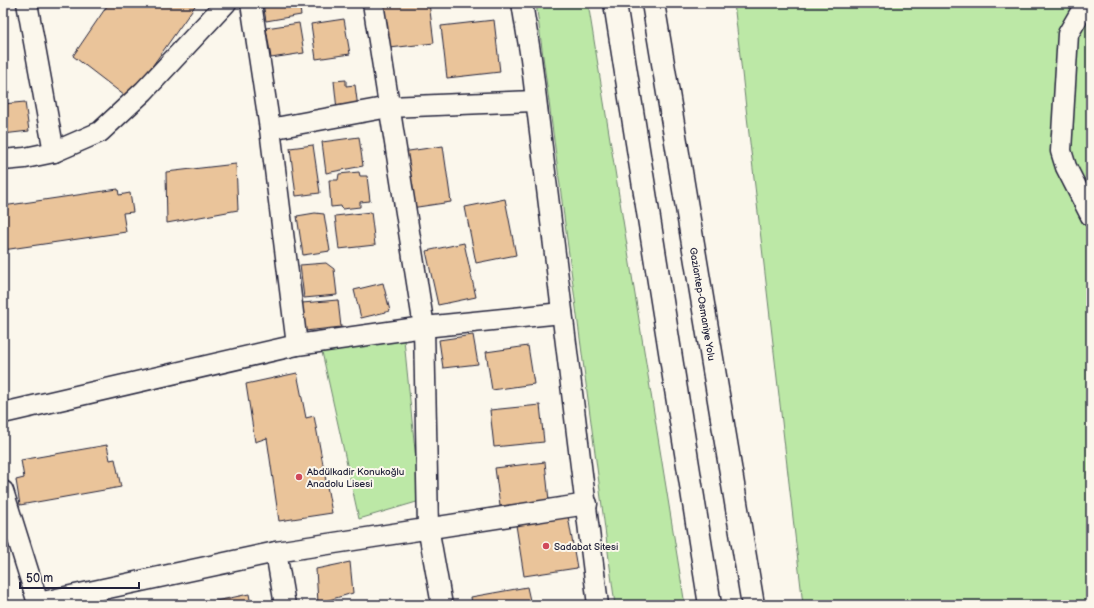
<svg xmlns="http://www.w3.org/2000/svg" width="1094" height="608" viewBox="0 0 1094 608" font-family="'Balsamiq Sans',sans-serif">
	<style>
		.green { fill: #bce8a6; stroke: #6f8570 }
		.building { fill: #eac49a; stroke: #22223b }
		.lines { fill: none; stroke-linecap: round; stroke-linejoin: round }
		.minor-casing { stroke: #22223b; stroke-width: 23 }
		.highway-casing { stroke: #22223b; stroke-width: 25 }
		.minor { stroke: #fbf7ec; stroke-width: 20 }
		.highway { stroke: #fbf7ec; stroke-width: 22 }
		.poi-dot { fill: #d1495b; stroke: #fbf7ec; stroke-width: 1.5 }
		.labels { text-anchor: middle; stroke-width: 4; stroke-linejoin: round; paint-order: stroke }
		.street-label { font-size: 10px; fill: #22223b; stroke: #fbf7ec }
		.poi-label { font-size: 10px; fill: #22223b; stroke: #fbf7ec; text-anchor: start }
	</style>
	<rect width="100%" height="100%" fill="#fbf7ec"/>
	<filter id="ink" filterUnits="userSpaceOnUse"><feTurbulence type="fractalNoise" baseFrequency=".025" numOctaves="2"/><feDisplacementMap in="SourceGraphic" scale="8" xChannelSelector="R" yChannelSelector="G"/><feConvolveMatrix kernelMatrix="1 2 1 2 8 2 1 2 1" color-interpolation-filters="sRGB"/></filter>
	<g filter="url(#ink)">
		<g class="green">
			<path d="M 536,3 L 588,3 L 685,605 L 615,605 Z"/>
			<path d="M 734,3 L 1091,3 L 1091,605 L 803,605 Z"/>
			<path d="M 404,340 L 420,501 L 359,519 L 322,352 Z"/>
		</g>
		<g class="building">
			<path d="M 109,3 L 197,3 L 129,99 L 73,56 Z"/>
			<path d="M 263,3 L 299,3 L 301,15 L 266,21 Z"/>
			<path d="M 314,3 L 340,3 L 314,6 Z"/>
			<path d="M 375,3 L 429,3 L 434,43 L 381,49 Z"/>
			<path d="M 344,19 L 350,54 L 316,59 L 311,24 Z"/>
			<path d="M 494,20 L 500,72 L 447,78 L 441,26 Z"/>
			<path d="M 299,23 L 304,53 L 271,58 L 266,28 Z"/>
			<path d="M 3,51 L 9,93 L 3,94 Z"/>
			<path d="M 346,80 L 346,86 L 355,85 L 358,108 L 337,110 L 334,81 Z"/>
			<path d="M 25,102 L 29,131 L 3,134 L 3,104 Z"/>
			<path d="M 359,137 L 363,166 L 326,173 L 322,142 Z"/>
			<path d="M 313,145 L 320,193 L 296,196 L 290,148 Z"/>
			<path d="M 443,146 L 451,202 L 411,208 L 402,152 Z"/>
			<path d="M 236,164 L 238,210 L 167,223 L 166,172 Z"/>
			<path d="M 359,172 L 360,176 L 367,176 L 370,201 L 360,202 L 360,207 L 342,209 L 341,206 L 331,207 L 329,180 L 338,180 L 339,174 Z"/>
			<path d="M 118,189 L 119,195 L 130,193 L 133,212 L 123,213 L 126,232 L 3,250 L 3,206 Z"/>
			<path d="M 505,199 L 516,255 L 476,263 L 465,207 Z"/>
			<path d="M 371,212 L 375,245 L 339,249 L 335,216 Z"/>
			<path d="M 315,213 L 324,214 L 330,251 L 303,255 L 297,216 Z"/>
			<path d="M 464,243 L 476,297 L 438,305 L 426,251 Z"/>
			<path d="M 326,263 L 334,269 L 337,295 L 304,298 L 300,265 Z"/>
			<path d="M 383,283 L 390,311 L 361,318 L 354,290 Z"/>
			<path d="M 338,300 L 341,327 L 305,331 L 302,303 Z"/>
			<path d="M 473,335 L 478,364 L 443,368 L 439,340 Z"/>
			<path d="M 528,346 L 534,384 L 492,390 L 486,352 Z"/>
			<path d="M 297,373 L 306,418 L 314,416 L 332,513 L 279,521 L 267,438 L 255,442 L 246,384 Z"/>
			<path d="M 540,405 L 544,442 L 494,447 L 490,410 Z"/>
			<path d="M 107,445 L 110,460 L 115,459 L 121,487 L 20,505 L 16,480 L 24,478 L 21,460 Z"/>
			<path d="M 545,462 L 549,501 L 500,506 L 495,468 Z"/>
			<path d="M 568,516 L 577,568 L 524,576 L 516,525 Z"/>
			<path d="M 350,562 L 353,593 L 318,603 L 316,569 Z"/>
			<path d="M 527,587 L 531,605 L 472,605 L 471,597 Z"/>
			<path d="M 249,594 L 251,605 L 197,605 Z"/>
		</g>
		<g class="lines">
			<defs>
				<g id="minor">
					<path d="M 251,3 L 270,129 L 297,345"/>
					<path d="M 373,3 L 424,327 L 428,527 L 442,605"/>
					<path d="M 522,3 L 531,58 L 598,605"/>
					<path d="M 1086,3 L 1068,34 L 1061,151 L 1066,167 L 1091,216"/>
					<path d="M 270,129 L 389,107 L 535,101"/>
					<path d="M 54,152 L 100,132 L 144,91 L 226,3"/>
					<path d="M 3,160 L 25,158 L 54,152 L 27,3"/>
					<path d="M 3,413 L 297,345 L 424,327 L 562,313"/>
					<path d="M 3,491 L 38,603"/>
					<path d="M 276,552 L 285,605"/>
					<path d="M 39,605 L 38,603 L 276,552 L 587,504"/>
				</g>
				<g id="highway">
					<path d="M 615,3 L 710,605"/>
					<path id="s1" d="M 653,3 L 753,605"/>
				</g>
			</defs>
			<use href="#minor" class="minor-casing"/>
			<use href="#highway" class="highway-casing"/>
			<use href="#minor" class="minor"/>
			<use href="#highway" class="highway"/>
		</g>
	</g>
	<g class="poi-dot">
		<circle cx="299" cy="477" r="4"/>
		<circle cx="546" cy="546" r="4"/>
	</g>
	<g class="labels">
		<g class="street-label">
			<text dy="4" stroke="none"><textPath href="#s1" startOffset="305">Gaziantep-Osmaniye Yolu</textPath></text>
		</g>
		<g class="poi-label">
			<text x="307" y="475">Abdülkadir Konukoğlu<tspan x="307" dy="12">Anadolu Lisesi</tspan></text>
			<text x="554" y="550">Sadabat Sitesi</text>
		</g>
	</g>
	<rect width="1094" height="608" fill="none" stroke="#fbf7ec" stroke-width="16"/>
	<rect x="8" y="8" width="1078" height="592" fill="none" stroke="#22223b" stroke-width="1.5" filter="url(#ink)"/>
	<path d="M20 582v6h119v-6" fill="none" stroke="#22223b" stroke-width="2"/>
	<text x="26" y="582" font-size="12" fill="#22223b" stroke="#fbf7ec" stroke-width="3" paint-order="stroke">50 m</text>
</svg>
